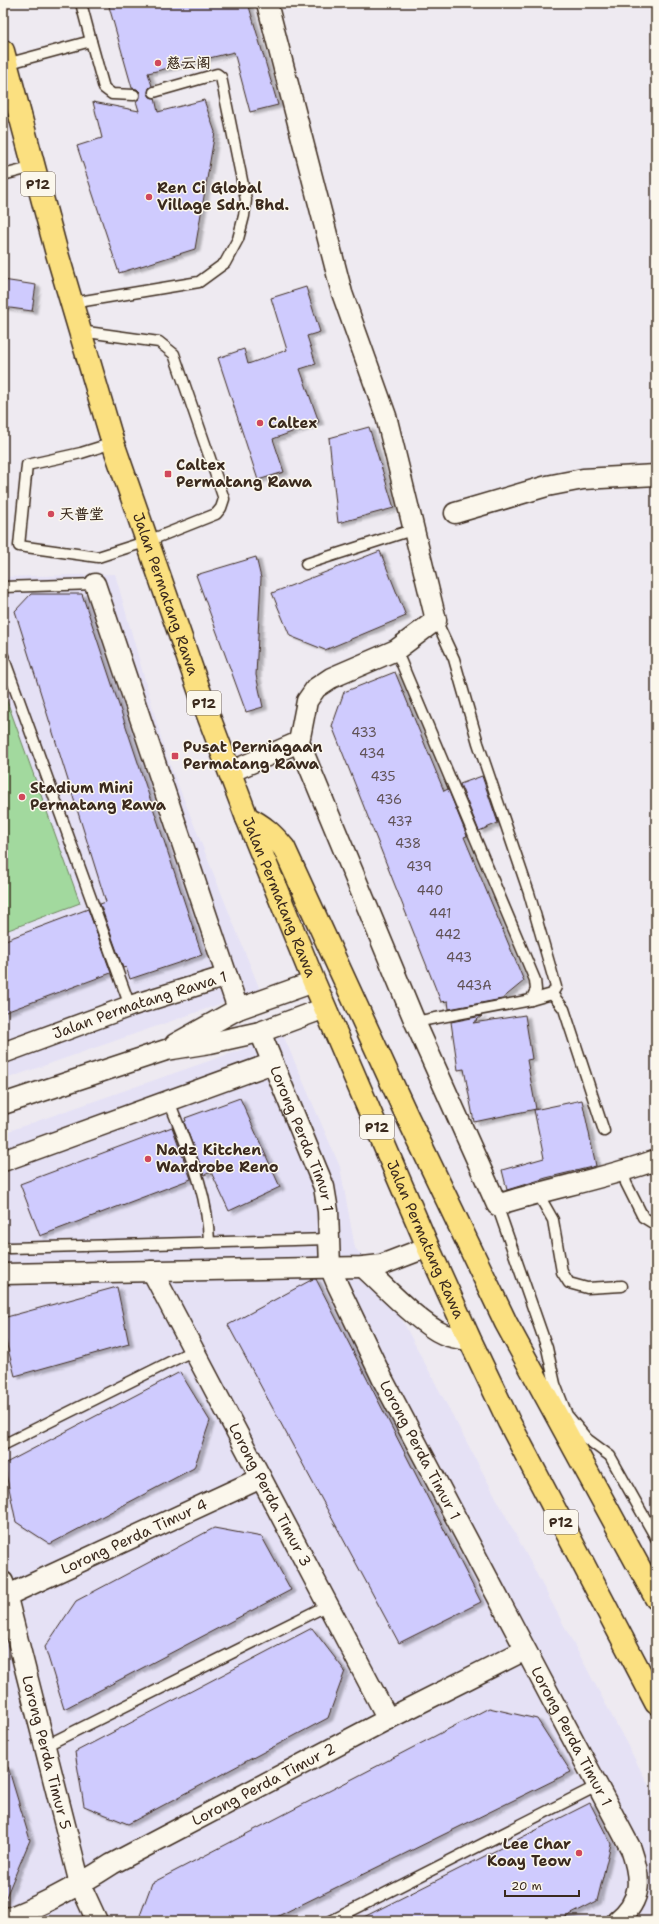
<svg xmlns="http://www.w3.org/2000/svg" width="659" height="1924" viewBox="0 0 659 1924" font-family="'Shantell Sans','LXGW WenKai TC',sans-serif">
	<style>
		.built { fill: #e5e1f5 }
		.green { fill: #a2d99e; stroke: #6e825e }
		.building { fill: #cfcbfe; stroke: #3b2a1e; filter: url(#shadow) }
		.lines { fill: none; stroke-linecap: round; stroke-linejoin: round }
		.lane-casing { stroke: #3b2a1e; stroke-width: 13 }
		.street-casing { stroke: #3b2a1e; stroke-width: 23 }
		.primary-casing { stroke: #3b2a1e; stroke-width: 25 }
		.lane { stroke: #fbf7ec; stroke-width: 10 }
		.street { stroke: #fbf7ec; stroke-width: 20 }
		.primary { stroke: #fbe080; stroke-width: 22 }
		.poi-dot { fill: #d1495b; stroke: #fbf7ec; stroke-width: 1.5 }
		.labels { text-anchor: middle; stroke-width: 3; stroke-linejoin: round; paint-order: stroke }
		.number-label { font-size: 13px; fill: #605256 }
		.shield { fill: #fbf7ec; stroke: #75685c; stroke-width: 1 }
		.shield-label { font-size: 14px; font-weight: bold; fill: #3b2a1e }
		.poi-label { font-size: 15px; font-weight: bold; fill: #3b2a1e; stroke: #fbf7ec; text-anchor: start }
		.street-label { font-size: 15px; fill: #3b2a1e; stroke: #fbf7ec }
	</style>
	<defs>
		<filter id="shadow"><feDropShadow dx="4.5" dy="2.5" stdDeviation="1" flood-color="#0004"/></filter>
	</defs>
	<rect width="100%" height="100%" fill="#eeeaf1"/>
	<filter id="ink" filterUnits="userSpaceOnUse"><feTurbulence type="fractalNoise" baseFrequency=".025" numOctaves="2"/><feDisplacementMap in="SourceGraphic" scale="8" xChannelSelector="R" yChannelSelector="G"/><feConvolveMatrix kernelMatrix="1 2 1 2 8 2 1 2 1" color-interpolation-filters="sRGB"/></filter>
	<g filter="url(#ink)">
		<g class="built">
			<path d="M 115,574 L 166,755 L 260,990 L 3,1080 L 3,932 L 80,903 L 3,690 L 3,577 Z"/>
			<path d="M 283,1035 L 340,1167 L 355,1248 L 377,1273 L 656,1799 L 656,1920 L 654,1921 L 3,1921 L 3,1133 Z"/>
		</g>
		<path class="green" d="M 3,690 L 80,903 L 3,932 Z"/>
		<g class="building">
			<path d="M 108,3 L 248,3 L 278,105 L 250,112 L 234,52 L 148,73 L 152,86 L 149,88 L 148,93 L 150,97 L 155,98 L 158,112 L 204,100 L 215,132 L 195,249 L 119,273 L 77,146 L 102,138 L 93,102 L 139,111 L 136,101 L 140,98 L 140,92 L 137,89 L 132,88 Z"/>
			<path d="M 3,280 L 36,285 L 32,311 L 3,307 Z"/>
			<path d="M 306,287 L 320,332 L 307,336 L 316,364 L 300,369 L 319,422 L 273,439 L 284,472 L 258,480 L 218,358 L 244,349 L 248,364 L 287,350 L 271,298 Z"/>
			<path d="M 369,427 L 394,508 L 338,523 L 329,438 Z"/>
			<path d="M 380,551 L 406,616 L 325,650 L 290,636 L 272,593 Z"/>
			<path d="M 256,557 L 261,578 L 256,675 L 263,707 L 246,712 L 196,575 Z"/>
			<path d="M 31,594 L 82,594 L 202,955 L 130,979 L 126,967 L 123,968 L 100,904 L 106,902 L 15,611 Z"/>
			<path d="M 395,672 L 444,791 L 448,789 L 467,836 L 464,837 L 524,981 L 502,999 L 449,1009 L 448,1001 L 441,1002 L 332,726 L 344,692 Z"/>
			<path d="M 482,776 L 498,823 L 479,831 L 460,784 Z"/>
			<path d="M 88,909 L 111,973 L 3,1013 L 3,941 Z"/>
			<path d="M 525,1015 L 532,1059 L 527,1060 L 536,1109 L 474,1122 L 464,1069 L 458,1070 L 451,1022 L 482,1016 L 473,1023 Z"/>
			<path d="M 240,1098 L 280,1187 L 229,1211 L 211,1172 L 204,1175 L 184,1122 L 186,1121 L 185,1118 Z"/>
			<path d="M 582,1100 L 596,1166 L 546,1178 L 507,1190 L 502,1170 L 544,1158 L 534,1110 Z"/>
			<path d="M 172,1127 L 191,1179 L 40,1236 L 20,1184 Z"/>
			<path d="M 313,1279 L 316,1279 L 481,1602 L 399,1643 L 228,1325 Z"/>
			<path d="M 117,1287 L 129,1344 L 15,1376 L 3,1330 L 3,1318 Z"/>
			<path d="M 180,1372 L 210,1421 L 194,1468 L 50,1544 L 16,1522 L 4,1464 Z"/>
			<path d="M 214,1528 L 262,1537 L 291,1590 L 64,1709 L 45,1647 L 76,1601 Z"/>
			<path d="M 312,1628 L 345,1671 L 328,1718 L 128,1824 L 84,1806 L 75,1752 Z"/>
			<path d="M 489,1708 L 537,1719 L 571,1772 L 268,1921 L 138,1921 L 152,1883 Z"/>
			<path d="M 3,1767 L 8,1767 L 30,1840 L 3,1904 Z"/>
			<path d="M 590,1803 L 611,1844 L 597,1901 L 558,1921 L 356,1921 Z"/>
		</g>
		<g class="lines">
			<defs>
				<g id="lane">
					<path d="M 81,3 L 91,41"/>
					<path d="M 6,64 L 91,41 L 104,88 L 112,94 L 134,95"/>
					<path d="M 3,175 L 34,167"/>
					<path d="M 72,303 L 199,282 L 225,263 L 238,239 L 244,216 L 246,200 L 221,77 L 217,74 L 154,92"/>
					<path d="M 80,331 L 159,342 L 174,354 L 224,499 L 221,508 L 216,514 L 148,541 L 98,557 L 19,546 L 27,465 L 81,453 L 113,443"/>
					<path d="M 306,564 L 415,529"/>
					<path d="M 3,587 L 95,584"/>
					<path d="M 436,620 L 454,659 L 478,743 L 529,893 L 556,987 L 552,994 L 531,1000"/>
					<path d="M 396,650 L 535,980 L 536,990 L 531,1000 L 415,1022"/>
					<path d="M 3,656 L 130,1006"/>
					<path d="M 552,994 L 564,1009 L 604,1131"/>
					<path d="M 169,1101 C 187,1148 208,1191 209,1242"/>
					<path d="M 624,1172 L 626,1183 L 643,1217 L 656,1225"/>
					<path d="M 537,1192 L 553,1220 L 562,1272 L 569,1283 L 587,1288 L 622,1286"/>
					<path d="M 497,1205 L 547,1348 L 555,1384 L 567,1415 L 587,1439 L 610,1456 L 656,1538"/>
					<path d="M 3,1247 L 10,1248 L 329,1239"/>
					<path d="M 3,1445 L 194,1350"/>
					<path d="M 45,1746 L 328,1605"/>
					<path d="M 331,1921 L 597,1786"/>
				</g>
				<g id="street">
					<path d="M 267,3 L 342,293 L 386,416 L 436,620 L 396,650 L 331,678 L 316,688 L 307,701 L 299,742 L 415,1022 L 497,1205 C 550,1188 604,1179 656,1160"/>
					<path d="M 455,513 L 547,486 L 583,479 L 656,475"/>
					<path d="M 95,584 L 238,1009"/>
					<path d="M 230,772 L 299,742"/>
					<path id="s1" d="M 260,1032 L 324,1187 L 328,1211 L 330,1267 L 338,1286 L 384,1382 L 631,1849 C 641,1878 643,1900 617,1921"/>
					<path d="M 175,1044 L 238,1009 L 314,982"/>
					<path id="s2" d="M 3,1053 L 130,1006 L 227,976"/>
					<path d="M 3,1104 L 166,1050 L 210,1043 L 260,1032 L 325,1008"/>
					<path d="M 3,1161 L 273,1063"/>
					<path d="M 363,1267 C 383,1285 420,1324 443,1334 C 452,1338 461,1339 470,1340"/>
					<path id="s3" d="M 152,1271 L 388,1719"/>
					<path d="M 3,1274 L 363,1267 L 381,1265 L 428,1247"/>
					<path id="s4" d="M 3,1582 L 80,1884 L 97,1921"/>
					<path id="s5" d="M 6,1596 L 261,1478"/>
					<path id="s6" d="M 3,1920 C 42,1906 78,1886 112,1864 L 388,1719 L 525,1650"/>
				</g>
				<g id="primary">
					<path id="s7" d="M 3,51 L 56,250 L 113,443 L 204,704 L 247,818 L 314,982 L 428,1247 L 470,1340 L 509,1422 L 656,1703"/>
					<path d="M 247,818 C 263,825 273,835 284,848 L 407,1116 L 506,1323 L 656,1598"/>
				</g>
			</defs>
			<use href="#lane" class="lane-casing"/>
			<use href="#street" class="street-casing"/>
			<use href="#primary" class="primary-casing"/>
			<use href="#lane" class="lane"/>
			<use href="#street" class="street"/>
			<use href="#primary" class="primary"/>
		</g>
	</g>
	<g class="poi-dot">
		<circle cx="158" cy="63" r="4"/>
		<circle cx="149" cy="197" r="4"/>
		<circle cx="260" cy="423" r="4"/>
		<rect x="164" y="470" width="8" height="8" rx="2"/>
		<circle cx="51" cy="514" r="4"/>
		<rect x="171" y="752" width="8" height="8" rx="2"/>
		<circle cx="22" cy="797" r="4"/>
		<circle cx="148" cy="1159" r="4"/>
		<circle cx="579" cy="1853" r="4"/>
	</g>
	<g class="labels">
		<g class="number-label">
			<text x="364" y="737">433</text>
			<text x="372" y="758">434</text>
			<text x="383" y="781">435</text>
			<text x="389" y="804">436</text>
			<text x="400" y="826">437</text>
			<text x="408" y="848">438</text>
			<text x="419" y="871">439</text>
			<text x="430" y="895">440</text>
			<text x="440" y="918">441</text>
			<text x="448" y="939">442</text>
			<text x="459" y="962">443</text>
			<text x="474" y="990">443A</text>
		</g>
		<g class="shield">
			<rect x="21" y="172" width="34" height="24" rx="3"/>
			<rect x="187" y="691" width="34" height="24" rx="3"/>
			<rect x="360" y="1115" width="34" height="24" rx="3"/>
			<rect x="544" y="1510" width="34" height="24" rx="3"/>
		</g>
		<g class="shield-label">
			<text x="38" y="189">P12</text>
			<text x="204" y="708">P12</text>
			<text x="377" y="1132">P12</text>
			<text x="561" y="1527">P12</text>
		</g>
		<g class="poi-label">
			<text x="166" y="68">慈云阁</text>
			<text x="157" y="193">Ren Ci Global<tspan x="157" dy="17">Village Sdn. Bhd.</tspan></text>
			<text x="268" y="428">Caltex</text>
			<text x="176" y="470">Caltex<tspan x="176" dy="17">Permatang Rawa</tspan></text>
			<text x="59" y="519">天普堂</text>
			<text x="183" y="752">Pusat Perniagaan<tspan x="183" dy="17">Permatang Rawa</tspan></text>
			<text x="30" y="793">Stadium Mini<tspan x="30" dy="17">Permatang Rawa</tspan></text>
			<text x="156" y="1155">Nadz Kitchen<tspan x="156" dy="17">Wardrobe Reno</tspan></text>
			<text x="571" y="1849" text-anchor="end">Lee Char<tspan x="571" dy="17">Koay Teow</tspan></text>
		</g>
		<g class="street-label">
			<text dy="5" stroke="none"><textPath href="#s7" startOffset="567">Jalan Permatang Rawa</textPath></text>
			<text dy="5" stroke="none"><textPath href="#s7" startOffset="891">Jalan Permatang Rawa</textPath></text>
			<text dy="5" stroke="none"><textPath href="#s2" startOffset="145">Jalan Permatang Rawa 1</textPath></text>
			<text dy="5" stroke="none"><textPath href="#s1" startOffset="115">Lorong Perda Timur 1</textPath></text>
			<text dy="5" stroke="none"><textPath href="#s7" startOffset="1263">Jalan Permatang Rawa</textPath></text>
			<text dy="5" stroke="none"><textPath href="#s1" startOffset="452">Lorong Perda Timur 1</textPath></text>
			<text dy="5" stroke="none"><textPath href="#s3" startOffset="253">Lorong Perda Timur 3</textPath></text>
			<text dy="5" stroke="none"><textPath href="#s5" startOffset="141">Lorong Perda Timur 4</textPath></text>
			<text dy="5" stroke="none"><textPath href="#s1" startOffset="776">Lorong Perda Timur 1</textPath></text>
			<text dy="5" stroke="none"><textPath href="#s4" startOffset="176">Lorong Perda Timur 5</textPath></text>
			<text dy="5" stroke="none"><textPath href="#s6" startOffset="294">Lorong Perda Timur 2</textPath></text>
		</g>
	</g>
	<rect width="659" height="1924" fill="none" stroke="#fbf7ec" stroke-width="16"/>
	<rect x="8" y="8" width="643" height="1908" fill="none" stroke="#3b2a1e" stroke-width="1.5" filter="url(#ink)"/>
	<path d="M505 1890v6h74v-6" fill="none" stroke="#3b2a1e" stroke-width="2"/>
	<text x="511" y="1890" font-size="12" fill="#3b2a1e" stroke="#fbf7ec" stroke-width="3" paint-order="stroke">20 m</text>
</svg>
